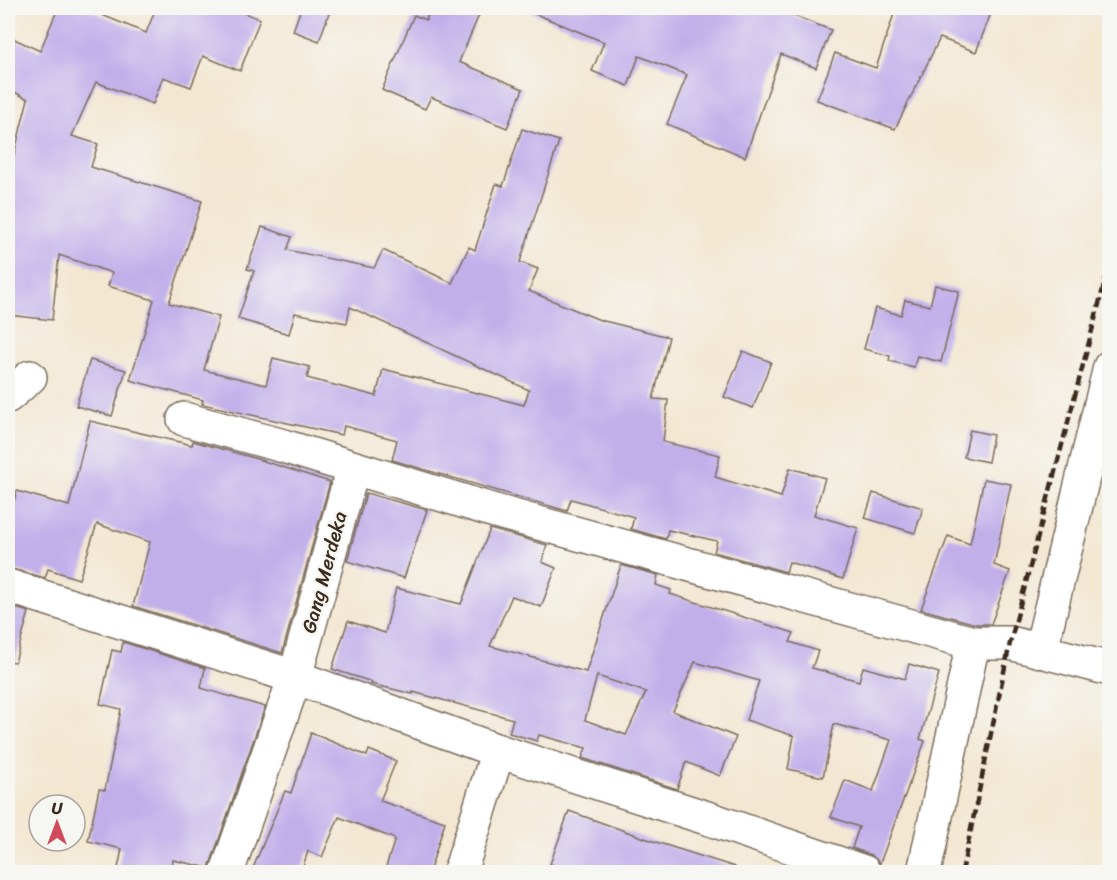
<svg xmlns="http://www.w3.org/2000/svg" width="1117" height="880" viewBox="0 0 1117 880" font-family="Sriracha,sans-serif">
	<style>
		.building { fill: #c1afea; fill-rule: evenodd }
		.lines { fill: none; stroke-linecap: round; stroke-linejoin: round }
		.minor-casing { stroke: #7b6c5d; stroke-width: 36 }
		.minor { stroke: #fff; stroke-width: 33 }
		.rail { stroke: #3b2a1e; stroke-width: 4.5; stroke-dasharray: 9 4.5; stroke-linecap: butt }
		.labels { text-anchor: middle; stroke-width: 5; stroke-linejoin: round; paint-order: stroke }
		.street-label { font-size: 20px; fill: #3b2a1e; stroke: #f6f6f2 }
	</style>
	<rect width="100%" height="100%" fill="#f6f6f2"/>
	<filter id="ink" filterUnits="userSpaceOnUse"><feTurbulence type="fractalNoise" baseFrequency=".0167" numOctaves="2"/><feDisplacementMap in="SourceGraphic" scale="12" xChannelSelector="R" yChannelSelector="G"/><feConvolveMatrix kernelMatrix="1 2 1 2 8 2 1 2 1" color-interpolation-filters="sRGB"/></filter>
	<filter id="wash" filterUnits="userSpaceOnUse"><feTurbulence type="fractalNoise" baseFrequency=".008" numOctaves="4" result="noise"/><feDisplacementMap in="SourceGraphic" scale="24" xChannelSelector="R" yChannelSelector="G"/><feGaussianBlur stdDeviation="1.35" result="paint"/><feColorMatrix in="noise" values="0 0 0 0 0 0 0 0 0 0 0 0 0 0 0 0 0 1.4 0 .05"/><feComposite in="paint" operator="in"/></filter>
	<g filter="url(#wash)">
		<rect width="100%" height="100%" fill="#f3e7d2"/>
		<g id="blocks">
			<g class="building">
				<path d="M 58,8 L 85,8 L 146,33 L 156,8 L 231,8 L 260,19 L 240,71 L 203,56 L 191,87 L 163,77 L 153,104 L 96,82 L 72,136 L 98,144 L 91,167 L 202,201 L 169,303 L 219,317 L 204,370 L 266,385 L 273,358 L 310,367 L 307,378 L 376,396 L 383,369 L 524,405 L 529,390 L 350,307 L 347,323 L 295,313 L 289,334 L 238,319 L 254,271 L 247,269 L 262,227 L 292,237 L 287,250 L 374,268 L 383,250 L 452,283 L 469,247 L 475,250 L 496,184 L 503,186 L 522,129 L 559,141 L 520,262 L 538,269 L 529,291 L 600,320 L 669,337 L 653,399 L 668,400 L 663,442 L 720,455 L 715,477 L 781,497 L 790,468 L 825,478 L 814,515 L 858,528 L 843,579 L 789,562 L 786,572 L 714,552 L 717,541 L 668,530 L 666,539 L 631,529 L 634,517 L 571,499 L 567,511 L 392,460 L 397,440 L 344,426 L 342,435 L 202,404 L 203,400 L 130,380 L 154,300 L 108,286 L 112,273 L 59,255 L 52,320 L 8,315 L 8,179 L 28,99 L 8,89 L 8,36 L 40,51 Z"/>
				<path d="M 301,8 L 331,8 L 319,41 L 293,31 Z"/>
				<path d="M 431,8 L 482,8 L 459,62 L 523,89 L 507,128 L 431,97 L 425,109 L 382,90 L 414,15 L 426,20 Z"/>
				<path d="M 521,8 L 792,8 L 789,14 L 831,30 L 816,68 L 781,54 L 745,157 L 667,124 L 687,75 L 639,56 L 628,86 L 592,71 L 604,42 Z"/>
				<path d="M 896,8 L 993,8 L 976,52 L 940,38 L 895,129 L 817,100 L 835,53 L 876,68 Z"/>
				<path d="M 935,285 L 959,291 L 941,362 L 917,356 L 914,367 L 889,361 L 890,356 L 864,349 L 875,308 L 901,315 L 905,300 L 930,306 Z"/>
				<path d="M 743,351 L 771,362 L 753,408 L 724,397 Z"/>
				<path d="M 90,360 L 126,370 L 112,416 L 76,406 Z"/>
				<path d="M 90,421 L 192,445 L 193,441 L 254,458 L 330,482 L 282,653 L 133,606 L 150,542 L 97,524 L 79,579 L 48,569 L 45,578 L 8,568 L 8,520 L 17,491 L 69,506 Z"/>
				<path d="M 970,430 L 993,435 L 988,462 L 964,457 Z"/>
				<path d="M 984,479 L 1011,484 L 994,565 L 1010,571 L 991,624 L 976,624 L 921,609 L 948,536 L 970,544 Z"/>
				<path d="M 366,493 L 427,510 L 404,578 L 347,561 Z"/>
				<path d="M 873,493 L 923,508 L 915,533 L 865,518 Z"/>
				<path d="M 490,529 L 547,545 L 542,562 L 556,568 L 541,607 L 512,596 L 490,646 L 586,672 L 621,565 L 658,575 L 656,585 L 671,590 L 670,594 L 794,633 L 790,642 L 818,651 L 812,668 L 859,681 L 863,667 L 905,679 L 909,664 L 939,673 L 920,739 L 925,741 L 880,863 L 871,855 L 852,848 L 859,827 L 831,817 L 845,780 L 873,791 L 891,740 L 834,724 L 823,777 L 788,769 L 794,736 L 746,720 L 759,681 L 695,662 L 673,711 L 736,737 L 720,776 L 686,762 L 677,789 L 582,758 L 586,748 L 539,735 L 537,741 L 509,733 L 513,719 L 413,692 L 413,694 L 371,684 L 372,682 L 332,669 L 348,621 L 385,633 L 396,588 L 461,604 ZM 597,676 L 646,692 L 626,735 L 585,720 Z"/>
				<path d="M 8,606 L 29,612 L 15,662 L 8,661 Z"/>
				<path d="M 123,642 L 205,668 L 201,688 L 265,707 L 209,868 L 173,860 L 170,873 L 117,873 L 122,849 L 88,841 L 99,789 L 105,790 L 121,709 L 100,704 L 112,650 L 121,652 Z"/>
				<path d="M 311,733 L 367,756 L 369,750 L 396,761 L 380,801 L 445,822 L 429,873 L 384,873 L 395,839 L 339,817 L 322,857 L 308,851 L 301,873 L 251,873 L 285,791 L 291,793 Z"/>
				<path d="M 569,811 L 653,841 L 735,867 L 734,873 L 574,873 L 550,864 Z"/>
			</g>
		</g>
	</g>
	<g filter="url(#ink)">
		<use href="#blocks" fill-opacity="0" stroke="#7b6c5d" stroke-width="1.5"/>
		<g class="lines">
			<defs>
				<g id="minor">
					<path d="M 8,396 L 30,377"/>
					<path d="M 184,419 L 280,445 L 495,511 L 973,643 L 1010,643 L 1110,669"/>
					<path d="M 8,586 L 295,677 L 498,751 L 713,820 L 864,872"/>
					<path d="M 1041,649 L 1110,367"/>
					<path d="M 227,872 L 295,677 L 353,468"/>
					<path d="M 460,872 L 498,751"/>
					<path d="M 924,872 L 973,643"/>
				</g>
			</defs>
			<use href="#minor" class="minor-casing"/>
			<use href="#minor" class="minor"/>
			<path class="rail" d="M 962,872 L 1010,643 L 1110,262"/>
		</g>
	</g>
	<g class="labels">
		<g class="street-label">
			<text transform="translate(324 572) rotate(-75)" y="7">Gang Merdeka</text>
		</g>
	</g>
	<rect width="1117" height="880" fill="none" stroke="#f6f6f2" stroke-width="30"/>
	<g transform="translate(57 823)"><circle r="28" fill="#f6f6f2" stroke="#aba49d" stroke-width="1.5"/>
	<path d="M0-4.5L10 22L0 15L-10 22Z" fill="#d1495b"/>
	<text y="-9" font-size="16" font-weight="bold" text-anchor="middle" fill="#3b2a1e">U</text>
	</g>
</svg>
